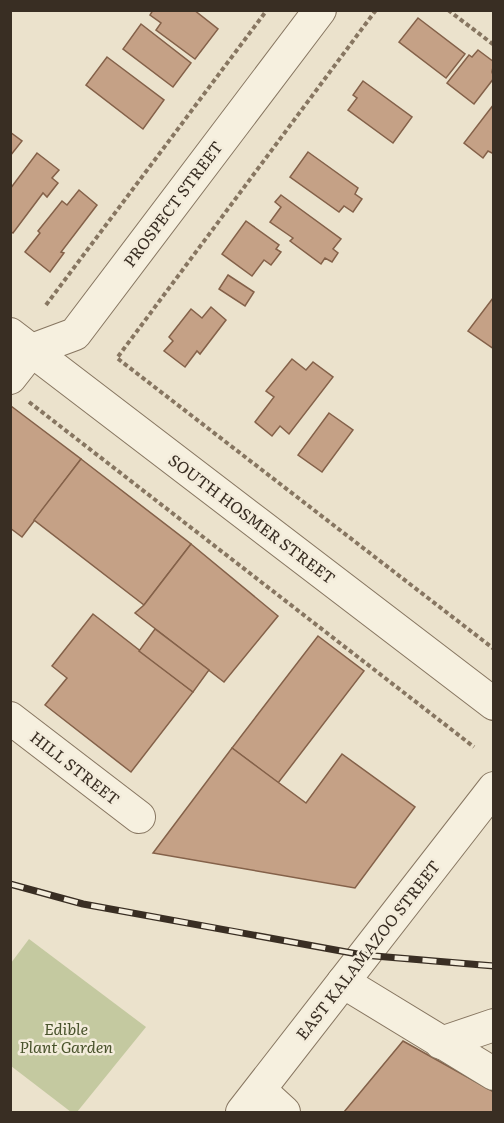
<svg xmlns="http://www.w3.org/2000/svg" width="504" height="1123" viewBox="0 0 504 1123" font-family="Literata,serif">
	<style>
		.green { fill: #c4c9a0 }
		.building { fill: #c5a186; stroke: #846149; stroke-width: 1.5 }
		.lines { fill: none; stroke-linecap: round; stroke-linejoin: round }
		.minor-casing { stroke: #877661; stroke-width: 34 }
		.path { stroke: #877661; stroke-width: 4; stroke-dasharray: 4.5 3; stroke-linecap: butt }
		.minor { stroke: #f6f0df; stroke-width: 32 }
		.rail-casing { stroke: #392e23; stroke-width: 7 }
		.rail { stroke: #f3ecdb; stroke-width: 4.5; stroke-dasharray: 14; stroke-linecap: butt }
		.labels { text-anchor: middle; stroke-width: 5; stroke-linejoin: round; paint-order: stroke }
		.street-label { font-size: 16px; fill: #392e23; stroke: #f3ecdb }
		.park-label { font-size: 16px; font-style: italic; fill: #49532c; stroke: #f3ecdb }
	</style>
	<rect width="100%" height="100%" fill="#ebe2cc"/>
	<path class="green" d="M 29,939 L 146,1027 L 77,1112 L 71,1112 L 11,1066 L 11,963 Z"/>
	<g class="building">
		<path d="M 153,10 L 194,10 L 218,29 L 195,59 L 156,30 L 161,23 L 150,15 Z"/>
		<path d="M 418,18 L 465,54 L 446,78 L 399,42 Z"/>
		<path d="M 141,24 L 191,63 L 173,87 L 123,49 Z"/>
		<path d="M 478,50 L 494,62 L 492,72 L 494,78 L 474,104 L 447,83 L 469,55 L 472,57 Z"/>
		<path d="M 107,57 L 164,100 L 143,129 L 86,85 Z"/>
		<path d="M 363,81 L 412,117 L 393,143 L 348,110 L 357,98 L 353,95 Z"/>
		<path d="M 494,104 L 494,154 L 488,151 L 483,158 L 464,143 Z"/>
		<path d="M 10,132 L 22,141 L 10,156 Z"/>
		<path d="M 308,152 L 358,188 L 355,194 L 362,199 L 353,212 L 344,206 L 339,212 L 290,177 Z"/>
		<path d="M 37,153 L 59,170 L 52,178 L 58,183 L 47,197 L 43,193 L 13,233 L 10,231 L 10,189 Z"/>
		<path d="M 79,190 L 97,205 L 61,252 L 64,253 L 50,272 L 25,252 L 40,233 L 38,231 L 62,201 L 67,205 Z"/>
		<path d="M 281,195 L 341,239 L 333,249 L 338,253 L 332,262 L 325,258 L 321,264 L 290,241 L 293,238 L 270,222 L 281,207 L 275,202 Z"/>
		<path d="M 246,221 L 279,245 L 276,249 L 281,252 L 271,265 L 264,260 L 252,276 L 222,254 Z"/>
		<path d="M 228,275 L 254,292 L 245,306 L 219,289 Z"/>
		<path d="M 493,298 L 494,298 L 494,349 L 468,331 Z"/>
		<path d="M 211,307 L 226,320 L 200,354 L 197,351 L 185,367 L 164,351 L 173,341 L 169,337 L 191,309 L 202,318 Z"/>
		<path d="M 292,359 L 306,370 L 313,362 L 333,377 L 289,434 L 280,426 L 272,436 L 255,422 L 274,397 L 266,391 Z"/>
		<path d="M 11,406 L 81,459 L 22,537 L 10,528 Z"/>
		<path d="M 329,413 L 353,430 L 322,472 L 298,455 Z"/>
		<path d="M 81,459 L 191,544 L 144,605 L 34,520 Z"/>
		<path d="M 191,544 L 278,616 L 224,682 L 135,613 L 144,605 Z"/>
		<path d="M 93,614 L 193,692 L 131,772 L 45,705 L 67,678 L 52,666 Z"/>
		<path d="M 155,629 L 209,670 L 193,692 L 139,651 Z"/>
		<path d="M 318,636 L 364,671 L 278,783 L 232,748 Z"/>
		<path d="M 232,748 L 306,803 L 342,754 L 415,807 L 355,888 L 153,853 Z"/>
		<path d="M 403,1041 L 494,1092 L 494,1112 L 344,1112 Z"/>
	</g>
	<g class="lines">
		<defs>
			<g id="minor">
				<path d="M 10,334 L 494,704"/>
				<path d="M 10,378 L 32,350 L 75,334 L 320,10"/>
				<path d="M 10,718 L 139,817"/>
				<path d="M 343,982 L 494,1074"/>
				<path d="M 441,1043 L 494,1025"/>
				<path d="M 260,1090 L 284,1112"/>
				<path d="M 242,1112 L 494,788"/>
			</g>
		</defs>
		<use href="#minor" class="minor-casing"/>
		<g class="path">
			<path d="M 376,10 L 117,358 L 494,649"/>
			<path d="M 448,10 L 494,45"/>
			<path d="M 46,305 L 267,10"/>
			<path d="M 29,402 L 474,747"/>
		</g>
		<use href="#minor" class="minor"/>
		<defs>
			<path id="rail" d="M 10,884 L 83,904 L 363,955 L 494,966"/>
		</defs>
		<use href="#rail" class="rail-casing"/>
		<use href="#rail" class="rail"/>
	</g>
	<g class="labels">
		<g class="street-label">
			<text transform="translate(173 204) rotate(-53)" y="6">PROSPECT STREET</text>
			<text transform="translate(252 519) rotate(37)" y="6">SOUTH HOSMER STREET</text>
			<text transform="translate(75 768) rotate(38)" y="6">HILL STREET</text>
			<text transform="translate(368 950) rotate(-52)" y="6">EAST KALAMAZOO STREET</text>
		</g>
		<g class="park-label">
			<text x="66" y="1035">Edible<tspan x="66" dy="18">Plant Garden</tspan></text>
		</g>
	</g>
	<rect width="504" height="1123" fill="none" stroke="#392e23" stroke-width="24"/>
</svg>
